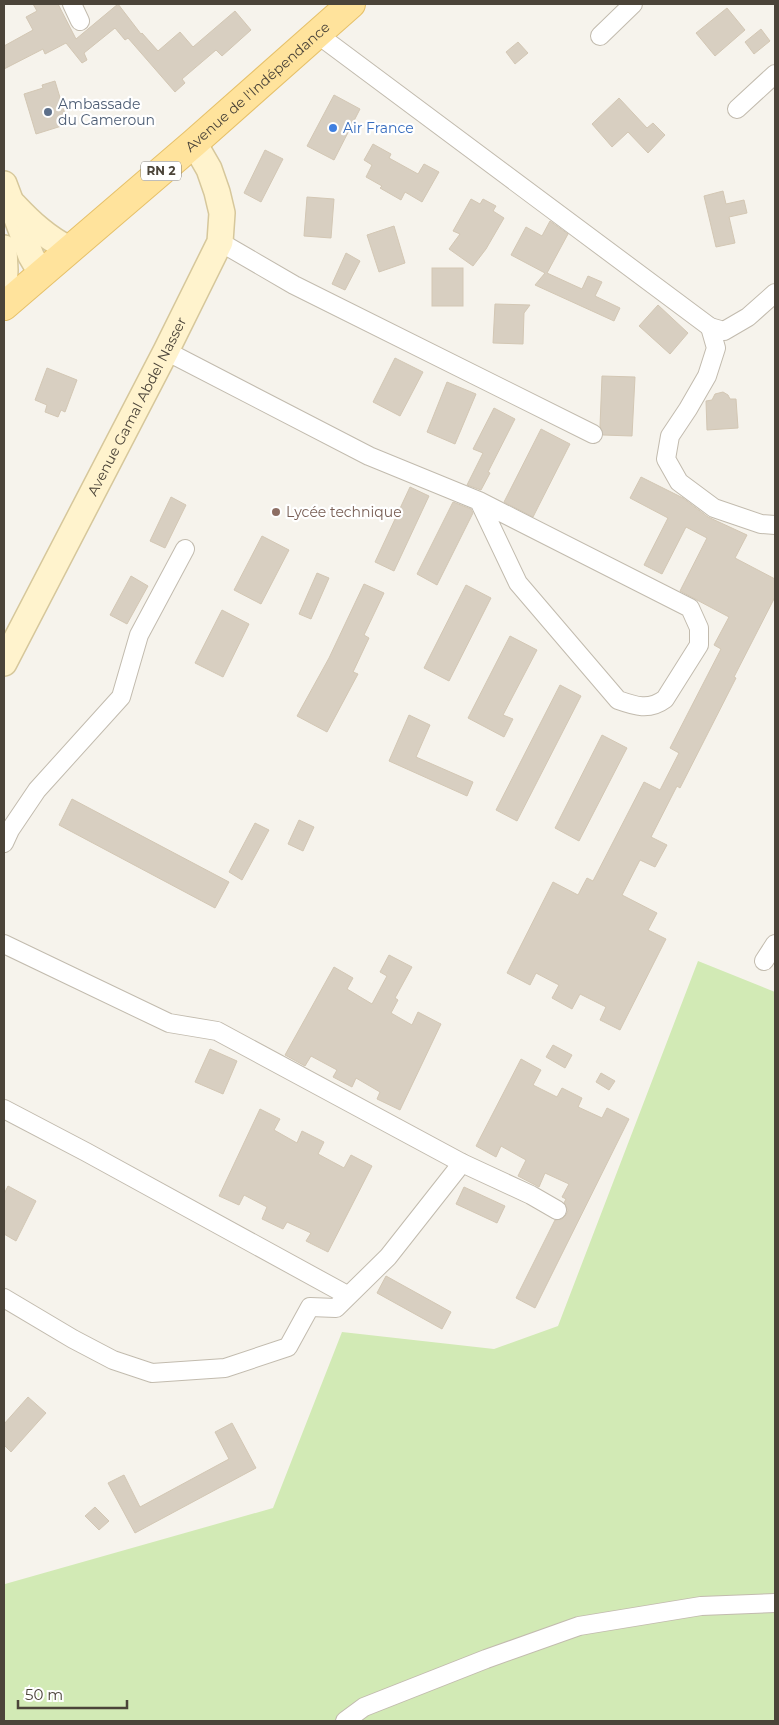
<svg xmlns="http://www.w3.org/2000/svg" width="779" height="1725" viewBox="0 0 779 1725" font-family="Montserrat,sans-serif">
	<style>
		.green { fill: #d2eab5 }
		.building { fill: #d8cfc1; stroke: #d3c7b4 }
		.lines { fill: none; stroke-linecap: round; stroke-linejoin: round }
		.street-casing { stroke: #c2bbae; stroke-width: 20 }
		.secondary-casing { stroke: #d6c79b; stroke-width: 28 }
		.primary-casing { stroke: #e6c16a; stroke-width: 30 }
		.street { stroke: #fff; stroke-width: 18 }
		.secondary { stroke: #fff3cd; stroke-width: 25 }
		.primary { stroke: #ffe39c; stroke-width: 28 }
		.service-dot { fill: #5c6f8a; stroke: #fff; stroke-width: 2 }
		.shop-dot { fill: #3f7fe0; stroke: #fff; stroke-width: 2 }
		.education-dot { fill: #8d6e63; stroke: #fff; stroke-width: 2 }
		.labels { text-anchor: middle; stroke-width: 4.5; stroke-linejoin: round; paint-order: stroke }
		.shield { fill: #fff; stroke: #817c74; stroke-width: 1 }
		.shield-label { font-size: 12px; font-weight: bold; fill: #4b4439 }
		.street-label { font-size: 14px; fill: #4b4439; stroke: #fff }
		.service-label { font-size: 14px; fill: #4e5e75; stroke: #fff; text-anchor: start }
		.shop-label { font-size: 14px; fill: #366cbe; stroke: #fff; text-anchor: start }
		.education-label { font-size: 14px; fill: #785e54; stroke: #fff; text-anchor: start }
	</style>
	<rect width="100%" height="100%" fill="#f6f3ec"/>
	<path class="green" d="M 698,961 L 775,992 L 775,1721 L 4,1721 L 5,1584 L 273,1508 L 342,1332 L 494,1349 L 558,1326 Z"/>
	<g class="building">
		<path d="M 33,4 L 58,4 L 76,39 L 118,4 L 141,34 L 142,33 L 158,51 L 180,32 L 193,47 L 235,11 L 251,30 L 222,56 L 216,50 L 182,79 L 185,83 L 175,92 L 128,38 L 125,40 L 115,28 L 84,53 L 87,60 L 82,63 L 66,43 L 45,54 L 43,49 L 4,69 L 4,46 L 33,30 L 26,17 L 37,11 Z"/>
		<path d="M 727,8 L 745,30 L 715,56 L 696,33 Z"/>
		<path d="M 761,29 L 770,41 L 754,54 L 745,42 Z"/>
		<path d="M 518,42 L 528,53 L 515,64 L 506,52 Z"/>
		<path d="M 55,81 L 68,124 L 36,134 L 24,94 L 43,88 L 42,85 Z"/>
		<path d="M 334,95 L 360,109 L 334,160 L 307,146 Z"/>
		<path d="M 619,98 L 647,128 L 653,123 L 665,135 L 648,153 L 628,132 L 612,147 L 592,124 Z"/>
		<path d="M 373,144 L 391,154 L 389,158 L 418,174 L 424,164 L 439,172 L 422,202 L 405,192 L 401,200 L 380,188 L 382,186 L 366,177 L 372,165 L 364,160 Z"/>
		<path d="M 265,150 L 283,159 L 261,202 L 244,193 Z"/>
		<path d="M 723,191 L 726,204 L 744,200 L 747,213 L 729,217 L 735,243 L 716,247 L 704,196 Z"/>
		<path d="M 307,197 L 334,199 L 331,238 L 304,236 Z"/>
		<path d="M 471,199 L 480,204 L 483,199 L 496,206 L 493,211 L 504,218 L 486,249 L 473,266 L 449,249 L 460,234 L 453,231 Z"/>
		<path d="M 550,221 L 568,234 L 547,273 L 582,289 L 588,276 L 602,282 L 595,296 L 620,308 L 614,321 L 535,285 L 545,273 L 511,255 L 526,227 L 542,236 Z"/>
		<path d="M 394,226 L 405,263 L 379,272 L 367,235 Z"/>
		<path d="M 346,253 L 360,261 L 345,290 L 332,284 Z"/>
		<rect x="432" y="268" width="31" height="38"/>
		<path d="M 495,304 L 530,305 L 524,313 L 523,344 L 493,343 Z"/>
		<path d="M 658,305 L 688,333 L 670,354 L 639,326 Z"/>
		<path d="M 395,358 L 423,372 L 400,416 L 373,402 Z"/>
		<path d="M 47,368 L 77,380 L 65,412 L 61,410 L 58,417 L 45,412 L 47,405 L 35,400 Z"/>
		<path d="M 602,376 L 635,377 L 632,436 L 603,435 L 600,426 Z"/>
		<path d="M 447,382 L 476,394 L 455,444 L 427,432 Z"/>
		<path d="M 723,392 L 728,395 L 730,399 L 736,399 L 738,428 L 707,430 L 706,401 L 712,400 L 715,394 Z"/>
		<path d="M 494,408 L 515,419 L 488,472 L 490,473 L 481,490 L 467,485 L 483,453 L 473,449 Z"/>
		<path d="M 541,429 L 570,444 L 533,517 L 504,502 Z"/>
		<path d="M 641,477 L 683,498 L 708,517 L 747,535 L 735,558 L 775,579 L 775,597 L 734,677 L 736,678 L 680,788 L 677,786 L 651,837 L 667,845 L 655,867 L 640,860 L 622,895 L 657,913 L 648,930 L 666,939 L 620,1030 L 600,1020 L 606,1007 L 580,994 L 572,1009 L 552,998 L 559,985 L 536,973 L 530,985 L 507,973 L 553,882 L 578,895 L 587,878 L 593,881 L 644,782 L 660,790 L 679,753 L 670,748 L 721,649 L 714,645 L 729,617 L 680,591 L 707,538 L 686,527 L 662,574 L 644,565 L 668,518 L 630,498 Z"/>
		<path d="M 410,487 L 429,496 L 394,571 L 375,562 Z"/>
		<path d="M 171,497 L 186,505 L 165,548 L 150,541 Z"/>
		<path d="M 453,502 L 471,509 L 473,513 L 437,585 L 417,574 Z"/>
		<path d="M 262,536 L 289,550 L 261,604 L 234,590 Z"/>
		<path d="M 317,573 L 329,578 L 311,619 L 299,614 Z"/>
		<path d="M 131,576 L 148,586 L 127,624 L 110,615 Z"/>
		<path d="M 364,584 L 384,593 L 364,635 L 369,638 L 353,672 L 358,674 L 327,732 L 297,716 L 329,658 Z"/>
		<path d="M 466,585 L 491,598 L 449,681 L 424,668 Z"/>
		<path d="M 222,610 L 249,624 L 223,677 L 195,663 Z"/>
		<path d="M 510,636 L 537,650 L 503,715 L 513,719 L 504,737 L 468,718 Z"/>
		<path d="M 560,685 L 581,696 L 517,821 L 496,810 Z"/>
		<path d="M 409,715 L 430,725 L 416,757 L 473,782 L 467,796 L 389,761 Z"/>
		<path d="M 602,735 L 627,748 L 579,841 L 555,828 Z"/>
		<path d="M 72,799 L 229,882 L 215,908 L 59,825 Z"/>
		<path d="M 299,820 L 314,827 L 303,851 L 288,844 Z"/>
		<path d="M 255,823 L 269,830 L 242,880 L 229,872 Z"/>
		<path d="M 389,955 L 412,967 L 395,998 L 398,1000 L 391,1013 L 412,1025 L 418,1012 L 441,1024 L 400,1110 L 377,1099 L 380,1092 L 356,1078 L 352,1087 L 333,1077 L 337,1070 L 311,1056 L 305,1066 L 285,1055 L 334,967 L 353,978 L 347,989 L 372,1004 L 387,976 L 380,972 Z"/>
		<path d="M 553,1045 L 572,1055 L 565,1068 L 546,1057 Z"/>
		<path d="M 210,1049 L 237,1061 L 223,1094 L 195,1082 Z"/>
		<path d="M 521,1059 L 541,1070 L 533,1085 L 557,1097 L 562,1088 L 582,1098 L 578,1107 L 602,1118 L 607,1108 L 629,1119 L 535,1308 L 516,1298 L 555,1220 L 562,1219 L 566,1215 L 568,1210 L 564,1203 L 566,1199 L 562,1197 L 569,1184 L 545,1173 L 539,1187 L 518,1176 L 526,1160 L 501,1146 L 496,1157 L 476,1146 Z"/>
		<path d="M 601,1073 L 615,1081 L 609,1090 L 596,1082 Z"/>
		<path d="M 260,1109 L 280,1119 L 274,1130 L 297,1143 L 302,1131 L 324,1142 L 318,1154 L 344,1168 L 351,1155 L 372,1166 L 328,1252 L 306,1241 L 311,1233 L 287,1222 L 283,1229 L 262,1219 L 267,1207 L 244,1195 L 239,1205 L 219,1196 Z"/>
		<path d="M 8,1186 L 36,1201 L 16,1241 L 4,1234 L 4,1194 Z"/>
		<path d="M 464,1187 L 505,1206 L 497,1223 L 456,1204 Z"/>
		<path d="M 386,1276 L 451,1312 L 442,1329 L 377,1293 Z"/>
		<path d="M 28,1397 L 46,1413 L 11,1452 L 4,1445 L 4,1424 Z"/>
		<path d="M 232,1423 L 256,1468 L 135,1533 L 108,1483 L 124,1475 L 140,1507 L 229,1459 L 215,1432 Z"/>
		<path d="M 95,1507 L 109,1521 L 99,1530 L 85,1516 Z"/>
	</g>
	<g class="lines">
		<defs>
			<g id="street">
				<path d="M 72,4 L 80,21"/>
				<path d="M 317,34 L 710,327"/>
				<path d="M 600,36 L 633,4"/>
				<path d="M 737,109 L 775,74"/>
				<path d="M 220,242 L 294,285 L 593,434"/>
				<path d="M 775,293 L 748,317 L 724,331 L 710,327 L 716,348 L 707,376 L 688,409 L 670,436 L 666,459 L 679,482 L 714,508 L 761,524 L 775,525"/>
				<path d="M 166,351 L 369,456 L 479,501 L 690,608 L 699,628 L 699,645 L 665,699 C 649,711 635,706 618,700 L 518,583 L 479,501"/>
				<path d="M 4,843 L 10,830 L 37,790 L 121,697 L 139,635 L 185,549"/>
				<path d="M 4,944 L 169,1023 L 217,1031 L 462,1163 L 531,1195 L 557,1210"/>
				<path d="M 764,961 L 775,944"/>
				<path d="M 4,1109 L 86,1152 L 347,1295"/>
				<path d="M 4,1298 L 73,1339 L 113,1360 L 152,1373 L 225,1368 L 288,1347 L 310,1307 L 336,1308 L 388,1257 L 462,1163"/>
				<path d="M 345,1721 L 364,1707 L 486,1659 L 579,1626 L 701,1606 L 775,1603"/>
			</g>
			<g id="secondary">
				<path d="M 4,184 L 31,256 L 41,273"/>
				<path d="M 14,205 C 31,223 47,238 69,249"/>
				<path d="M 4,248 L 5,270 L 4,291"/>
				<path id="s1" d="M 4,663 L 166,351 L 220,242 L 222,213 L 217,192 L 209,169 L 194,143"/>
			</g>
			<g id="primary">
				<path id="s2" d="M 4,306 L 194,143 L 351,4"/>
			</g>
		</defs>
		<use href="#street" class="street-casing"/>
		<use href="#secondary" class="secondary-casing"/>
		<use href="#primary" class="primary-casing"/>
		<use href="#street" class="street"/>
		<use href="#secondary" class="secondary"/>
		<use href="#primary" class="primary"/>
	</g>
	<circle class="service-dot" cx="48" cy="112" r="5"/>
	<circle class="shop-dot" cx="333" cy="128" r="5"/>
	<circle class="education-dot" cx="276" cy="512" r="5"/>
	<g class="labels">
		<rect class="shield" x="141" y="161.5" width="40" height="19" rx="4"/>
		<g class="shield-label">
			<text x="161" y="175">RN 2</text>
		</g>
		<g class="street-label">
			<text dy="5" stroke="none"><textPath href="#s2" startOffset="335">Avenue de l'Indépendance</textPath></text>
			<text dy="5" stroke="none"><textPath href="#s1" startOffset="289">Avenue Gamal Abdel Nasser</textPath></text>
		</g>
		<g class="service-label">
			<text x="58" y="109">Ambassade<tspan x="58" dy="16">du Cameroun</tspan></text>
		</g>
		<g class="shop-label">
			<text x="343" y="133">Air France</text>
		</g>
		<g class="education-label">
			<text x="286" y="517">Lycée technique</text>
		</g>
	</g>
	<rect width="779" height="1725" fill="none" stroke="#4b4439" stroke-width="10"/>
	<path d="M18 1700v8h109v-8" fill="none" stroke="#4b4439" stroke-width="2.5"/>
	<text x="25" y="1700" font-size="15" fill="#4b4439" stroke="#ffffff" stroke-width="4" paint-order="stroke">50 m</text>
</svg>
